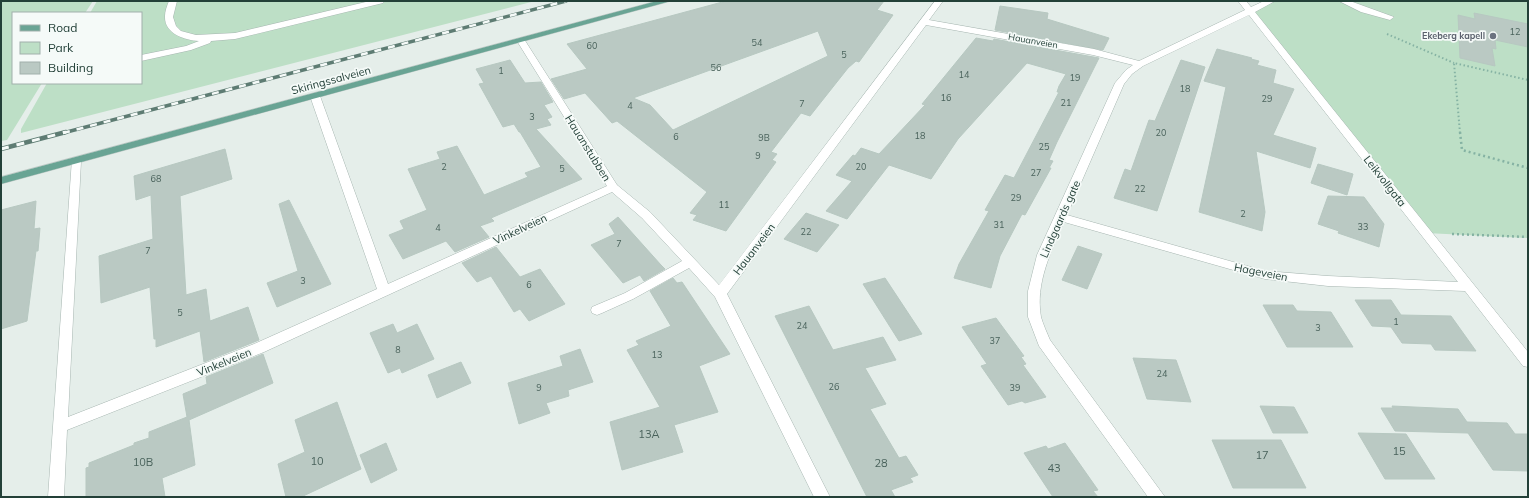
<svg xmlns="http://www.w3.org/2000/svg" width="1529" height="498" viewBox="0 0 1529 498" font-family="Mulish,sans-serif">
	<style>
		.green { fill: #bddfc6 }
		.building { fill: #bac9c3; stroke: #b7c8c1; fill-rule: evenodd }
		.lines { fill: none; stroke-linecap: round; stroke-linejoin: round }
		.minor-casing { stroke: #a7b6b1; stroke-width: 1 }
		.major-casing { stroke: #c1cac7; stroke-width: 1 }
		.path-far1 { stroke: #85b2a3; stroke-width: 2; stroke-dasharray: 1.5 2.5; stroke-linecap: butt }
		.path { stroke: #85b2a3; stroke-width: 2.5; stroke-dasharray: 2 3; stroke-linecap: butt }
		.minor { fill: #fff; fill-rule: evenodd }
		.major { fill: #69a494; fill-rule: evenodd }
		.rail-far1-casing { stroke: #5e7c73; stroke-width: 3.5 }
		.rail-casing { stroke: #5e7c73; stroke-width: 4.5 }
		.rail-far1 { stroke: #f5faf8; stroke-width: 2.5; stroke-dasharray: 7; stroke-linecap: butt }
		.rail { stroke: #f5faf8; stroke-width: 3; stroke-dasharray: 8; stroke-linecap: butt }
		.worship-dot { fill: #6b7280; stroke: #f5faf8; stroke-width: 1.5 }
		.labels { text-anchor: middle; stroke-width: 3.5; stroke-linejoin: round; paint-order: stroke }
		.number-label { font-size: 9px; fill: #49625b }
		.far-worship-label { font-size: 9px; font-weight: bold; fill: #5b616d; stroke: #f5faf8; text-anchor: end }
		.far-street-label { font-size: 9px; fill: #234038; stroke: #f5faf8 }
		.street-label { font-size: 11px; fill: #234038; stroke: #f5faf8 }
		.near-number-label { font-size: 11px; fill: #49625b }
	</style>
	<rect width="100%" height="100%" fill="#e5eeea"/>
	<g class="green">
		<path d="M 1,1 L 93,1 L 85,13 L 13,13 L 13,83 L 42,83 L 7,140 L 1,141 Z"/>
		<path d="M 97,1 L 535,1 L 21,133 L 21,129 L 47,83 L 141,83 L 141,13 L 90,13 Z"/>
		<path d="M 1271,1 L 1528,1 L 1528,238 L 1426,233 L 1250,11 Z"/>
	</g>
	<g class="building">
		<path d="M 726,1 L 884,1 L 877,10 L 893,15 L 859,62 L 856,61 L 848,68 L 810,116 L 801,113 L 771,152 L 777,154 L 772,160 L 776,162 L 726,231 L 693,220 L 697,215 L 690,213 L 707,192 L 617,121 L 612,123 L 585,93 L 564,99 L 551,79 L 587,69 L 567,44 ZM 818,31 L 828,56 L 673,130 L 650,105 L 633,98 Z"/>
		<path d="M 1000,6 L 1048,13 L 1047,19 L 1109,38 L 1103,50 L 995,30 Z"/>
		<path d="M 1474,13 L 1528,24 L 1528,47 L 1495,40 L 1496,49 L 1492,48 L 1495,66 L 1460,58 L 1458,15 L 1475,19 Z"/>
		<path d="M 976,38 L 993,41 L 994,39 L 1099,58 L 1057,142 L 1049,160 L 1053,161 L 1049,168 L 1051,168 L 1025,215 L 1022,214 L 1000,256 L 991,288 L 954,278 L 959,264 L 989,211 L 985,210 L 1005,175 L 1014,178 L 1059,92 L 1057,92 L 1059,86 L 1066,74 L 1027,63 L 958,139 L 931,179 L 889,165 L 847,219 L 826,211 L 852,181 L 836,175 L 853,155 L 855,156 L 861,148 L 879,154 L 925,105 L 922,104 Z"/>
		<path d="M 1217,49 L 1252,58 L 1251,59 L 1259,61 L 1257,65 L 1276,70 L 1273,83 L 1294,89 L 1273,135 L 1316,148 L 1310,168 L 1256,151 L 1265,212 L 1262,231 L 1199,212 L 1226,87 L 1204,81 Z"/>
		<path d="M 510,60 L 525,83 L 541,82 L 553,102 L 544,105 L 552,117 L 547,119 L 551,125 L 536,129 L 582,179 L 491,218 L 494,221 L 480,226 L 489,237 L 455,252 L 446,241 L 403,259 L 389,235 L 404,229 L 400,221 L 427,210 L 408,169 L 440,159 L 437,152 L 457,146 L 484,195 L 528,177 L 525,173 L 541,167 L 520,132 L 519,132 L 514,124 L 503,127 L 479,84 L 484,83 L 476,69 Z"/>
		<path d="M 1181,60 L 1205,67 L 1157,211 L 1114,198 L 1125,169 L 1131,171 L 1149,120 L 1155,121 Z"/>
		<path d="M 225,149 L 232,179 L 180,196 L 186,295 L 206,289 L 210,321 L 248,307 L 259,340 L 204,362 L 200,331 L 156,347 L 156,339 L 154,339 L 150,287 L 101,303 L 99,256 L 153,239 L 151,195 L 136,200 L 134,176 Z"/>
		<path d="M 1318,164 L 1353,174 L 1347,195 L 1311,183 Z"/>
		<path d="M 1328,196 L 1364,197 L 1384,224 L 1379,247 L 1338,233 L 1339,231 L 1318,224 Z"/>
		<path d="M 289,200 L 331,284 L 277,307 L 267,283 L 298,271 L 279,204 Z"/>
		<path d="M 36,201 L 34,229 L 40,228 L 38,251 L 36,251 L 27,321 L 1,329 L 1,210 Z"/>
		<path d="M 806,213 L 839,225 L 817,252 L 784,239 Z"/>
		<path d="M 618,217 L 661,265 L 665,269 L 644,281 L 640,275 L 623,283 L 591,245 L 615,234 L 609,224 Z"/>
		<path d="M 1078,246 L 1102,254 L 1087,289 L 1062,280 Z"/>
		<path d="M 496,247 L 520,277 L 540,269 L 565,304 L 529,321 L 520,309 L 514,312 L 491,276 L 477,282 L 462,263 Z"/>
		<path d="M 673,278 L 677,283 L 682,282 L 730,354 L 699,366 L 718,412 L 674,425 L 683,452 L 622,470 L 610,422 L 660,407 L 627,350 L 639,345 L 636,341 L 671,326 L 650,291 Z"/>
		<path d="M 885,278 L 922,334 L 899,341 L 863,284 Z"/>
		<path d="M 1355,300 L 1391,300 L 1401,315 L 1451,316 L 1476,351 L 1435,350 L 1431,344 L 1402,343 L 1391,327 L 1372,326 Z"/>
		<path d="M 1263,305 L 1293,305 L 1297,311 L 1331,312 L 1353,347 L 1287,347 Z"/>
		<path d="M 809,306 L 833,350 L 883,337 L 896,360 L 865,368 L 886,404 L 870,409 L 899,458 L 906,456 L 918,475 L 910,478 L 913,482 L 891,490 L 895,497 L 867,497 L 775,316 Z"/>
		<path d="M 996,318 L 1024,356 L 1021,357 L 1026,364 L 1023,365 L 1046,397 L 1025,403 L 1022,401 L 1008,405 L 981,366 L 987,364 L 962,327 Z"/>
		<path d="M 393,324 L 397,333 L 417,324 L 434,359 L 402,373 L 400,368 L 388,373 L 370,333 Z"/>
		<path d="M 580,349 L 593,382 L 568,390 L 569,396 L 546,403 L 550,413 L 519,424 L 508,383 L 563,366 L 560,356 Z"/>
		<path d="M 263,354 L 273,383 L 189,420 L 195,465 L 162,478 L 165,497 L 86,497 L 86,468 L 89,467 L 89,463 L 134,445 L 134,443 L 149,438 L 149,432 L 187,417 L 183,394 L 207,384 L 206,377 Z"/>
		<path d="M 1133,358 L 1176,360 L 1191,402 L 1147,399 Z"/>
		<path d="M 461,362 L 471,383 L 437,398 L 428,375 Z"/>
		<path d="M 337,402 L 361,469 L 301,497 L 286,497 L 278,464 L 305,452 L 295,420 Z"/>
		<path d="M 1260,406 L 1294,407 L 1308,433 L 1273,433 Z"/>
		<path d="M 1392,406 L 1458,409 L 1467,422 L 1507,423 L 1515,434 L 1528,434 L 1528,471 L 1493,470 L 1468,433 L 1395,431 L 1381,408 L 1393,408 Z"/>
		<path d="M 1358,433 L 1406,434 L 1435,479 L 1385,479 Z"/>
		<path d="M 1212,440 L 1281,440 L 1306,488 L 1233,488 Z"/>
		<path d="M 386,443 L 397,470 L 371,483 L 360,455 Z"/>
		<path d="M 1065,443 L 1098,490 L 1093,491 L 1098,497 L 1053,497 L 1024,453 L 1046,446 L 1048,449 Z"/>
	</g>
	<g class="lines">
		<defs>
			<g id="minor">
				<path d="M 169,1 L 177,1 L 173,17 L 176,26 L 181,31 L 196,35 L 235,33 L 370,1 L 384,1 L 383,3 L 235,39 L 211,41 L 210,43 L 191,50 L 141,61 L 141,55 L 186,46 L 199,41 C 185,40 164,34 165,16 C 165,11 167,6 169,1 Z"/>
				<path d="M 935,1 L 943,1 L 929,20 L 1094,49 L 1139,61 L 1245,10 L 1238,1 L 1246,1 L 1251,7 L 1264,1 L 1275,1 L 1255,12 L 1528,352 L 1528,367 L 1523,366 L 1465,291 L 1328,286 L 1265,279 L 1064,222 C 1051,251 1035,284 1041,317 C 1043,324 1047,333 1050,340 L 1165,497 L 1148,497 L 1039,346 L 1028,317 L 1028,291 L 1037,255 L 1115,83 L 1126,70 L 1133,65 L 1093,55 L 926,25 L 727,294 L 830,497 L 814,497 L 715,297 L 689,268 L 633,299 L 602,313 L 597,315 L 592,313 L 591,310 L 592,307 L 625,293 L 682,261 L 642,218 L 612,192 L 264,352 L 67,430 L 64,497 L 48,497 L 72,159 L 80,159 L 81,161 L 68,417 L 254,344 L 377,289 L 310,96 L 312,94 L 318,94 L 320,96 L 388,284 L 607,186 L 517,41 L 521,38 L 524,39 L 617,185 L 650,212 L 719,285 ZM 1249,15 L 1458,282 L 1328,276 L 1265,271 L 1067,215 L 1124,84 L 1132,74 L 1143,66 Z"/>
				<path d="M 1339,1 L 1350,1 L 1394,17 L 1390,20 L 1361,12 Z"/>
			</g>
			<path id="major" d="M 657,1 L 671,1 L 1,184 L 1,177 Z"/>
		</defs>
		<use href="#minor" class="minor-casing"/>
		<use href="#major" class="major-casing"/>
		<g class="path-far1">
			<path d="M 1387,34 L 1454,63"/>
			<path d="M 1460,133 L 1454,63 L 1528,80"/>
		</g>
		<g class="path">
			<path d="M 1460,132 L 1462,150 L 1528,168"/>
			<path d="M 1452,234 L 1528,237"/>
		</g>
		<use href="#minor" class="minor"/>
		<use href="#major" class="major"/>
		<defs>
			<path id="rail-far1" d="M 63,133 L 566,1"/>
			<path id="rail" d="M 1,149 L 66,132"/>
		</defs>
		<use href="#rail-far1" class="rail-far1-casing"/>
		<use href="#rail" class="rail-casing"/>
		<use href="#rail-far1" class="rail-far1"/>
		<use href="#rail" class="rail"/>
	</g>
	<circle class="worship-dot" cx="1493" cy="36" r="4"/>
	<g class="labels">
		<g class="number-label">
			<text x="1515" y="35">12</text>
			<text x="757" y="46">54</text>
			<text x="592" y="49">60</text>
			<text x="844" y="58">5</text>
			<text x="716" y="71">56</text>
			<text x="501" y="74">1</text>
			<text x="964" y="78">14</text>
			<text x="1075" y="81">19</text>
			<text x="1185" y="92">18</text>
			<text x="946" y="101">16</text>
			<text x="1267" y="102">29</text>
			<text x="1066" y="106">21</text>
			<text x="802" y="107">7</text>
			<text x="630" y="109">4</text>
			<text x="532" y="120">3</text>
			<text x="1161" y="136">20</text>
			<text x="920" y="139">18</text>
			<text x="676" y="140">6</text>
			<text x="764" y="141">9B</text>
			<text x="1044" y="150">25</text>
			<text x="758" y="159">9</text>
			<text x="444" y="170">2</text>
			<text x="861" y="170">20</text>
			<text x="562" y="172">5</text>
			<text x="1036" y="176">27</text>
			<text x="156" y="182">68</text>
			<text x="1140" y="192">22</text>
			<text x="1016" y="201">29</text>
			<text x="724" y="208">11</text>
			<text x="1243" y="217">2</text>
			<text x="999" y="228">31</text>
			<text x="1363" y="230">33</text>
			<text x="438" y="231">4</text>
			<text x="806" y="235">22</text>
			<text x="619" y="247">7</text>
			<text x="148" y="254">7</text>
			<text x="303" y="284">3</text>
			<text x="529" y="288">6</text>
			<text x="180" y="316">5</text>
			<text x="1396" y="325">1</text>
			<text x="802" y="329">24</text>
			<text x="1318" y="331">3</text>
			<text x="995" y="344">37</text>
			<text x="398" y="353">8</text>
			<text x="657" y="358">13</text>
			<text x="1162" y="377">24</text>
			<text x="834" y="390">26</text>
			<text x="539" y="391">9</text>
			<text x="1015" y="391">39</text>
		</g>
		<g class="far-worship-label">
			<text x="1485" y="39">Ekeberg kapell</text>
		</g>
		<g class="far-street-label">
			<text transform="translate(1033 41) rotate(10)" y="3">Hauanveien</text>
		</g>
		<g class="street-label">
			<text transform="translate(331 80) rotate(-15)" y="4">Skiringssalveien</text>
			<text transform="translate(588 148) rotate(58)" y="4">Hauanstubben</text>
			<text transform="translate(1385 181) rotate(52)" y="4">Leikvollgata</text>
			<text transform="translate(1060 219) rotate(-66)" y="4">Lindgaards gate</text>
			<text transform="translate(520 229) rotate(-25)" y="4">Vinkelveien</text>
			<text transform="translate(754 249) rotate(-53)" y="4">Hauanveien</text>
			<text transform="translate(1261 272) rotate(11)" y="4">Hageveien</text>
			<text transform="translate(224 362) rotate(-22)" y="4">Vinkelveien</text>
		</g>
		<g class="near-number-label">
			<text x="649" y="438">13A</text>
			<text x="1399" y="455">15</text>
			<text x="1262" y="459">17</text>
			<text x="317" y="465">10</text>
			<text x="143" y="466">10B</text>
			<text x="881" y="467">28</text>
			<text x="1054" y="472">43</text>
		</g>
	</g>
	<rect width="1529" height="498" fill="none" stroke="#234038" stroke-width="4"/>
	<rect x="12" y="12" width="130" height="72" fill="#f5faf8" stroke="#a1b0ab"/>
	<rect x="20" y="25" width="20" height="6" fill="#69a494" stroke="#a1b0ab"/>
	<text x="48" y="32" font-size="12" fill="#234038">Road</text>
	<rect x="20" y="42" width="20" height="12" fill="#bddfc6" stroke="#a1b0ab"/>
	<text x="48" y="52" font-size="12" fill="#234038">Park</text>
	<rect x="20" y="62" width="20" height="12" fill="#bac9c3" stroke="#a1b0ab"/>
	<text x="48" y="72" font-size="12" fill="#234038">Building</text>
</svg>
